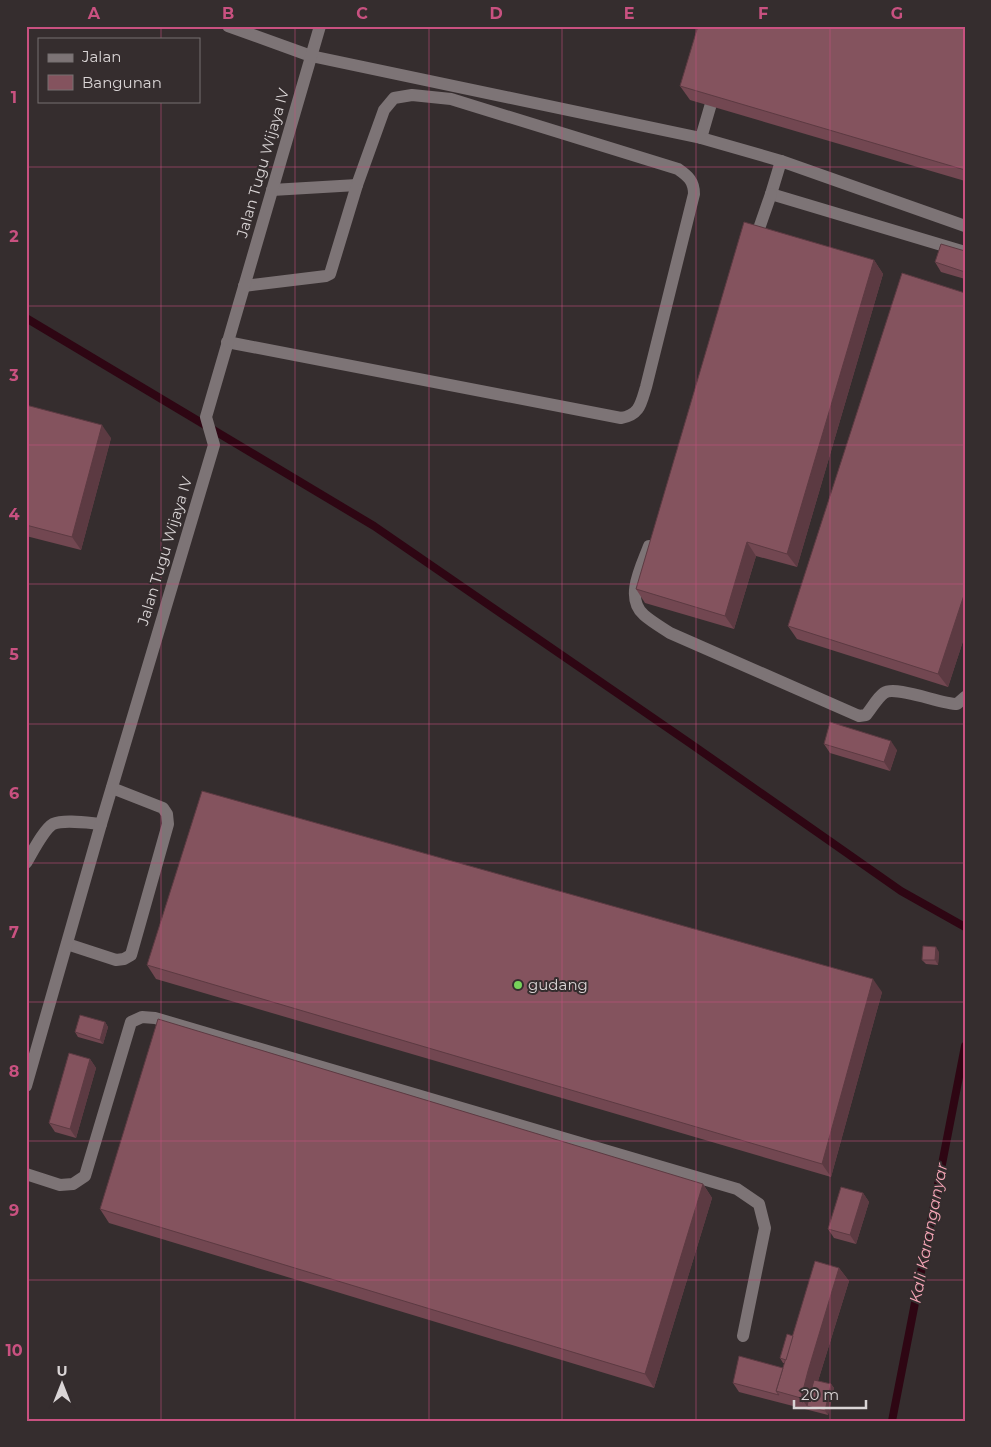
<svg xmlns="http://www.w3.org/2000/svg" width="991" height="1447" viewBox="0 0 991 1447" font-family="Montserrat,sans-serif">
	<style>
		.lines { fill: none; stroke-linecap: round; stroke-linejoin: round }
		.stream { stroke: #2e0613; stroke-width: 8 }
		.minor { stroke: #7d7476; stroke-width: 12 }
		.wall { fill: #724751 }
		.shaded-wall { fill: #5c3a42 }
		.building { fill: #84535e; stroke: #5c3a42 }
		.grid { fill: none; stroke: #c95180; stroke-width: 1; stroke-opacity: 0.55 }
		.poi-dot { fill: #77d25a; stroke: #352d2e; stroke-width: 2 }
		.labels { text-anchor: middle; stroke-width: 4; stroke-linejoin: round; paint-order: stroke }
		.street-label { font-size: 15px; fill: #dad5d6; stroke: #352d2e }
		.poi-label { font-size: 15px; fill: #dad5d6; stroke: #352d2e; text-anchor: start }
		.water-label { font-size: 16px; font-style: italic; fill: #f7a6b7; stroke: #352d2e }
		.neatline { fill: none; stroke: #c95180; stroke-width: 2 }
		.grid-label { font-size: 16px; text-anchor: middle; font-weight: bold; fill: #c95180 }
	</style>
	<rect width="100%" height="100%" fill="#352d2e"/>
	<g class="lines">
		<g class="stream">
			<path d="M 26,318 L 374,526 L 691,744 L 901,891 L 965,927"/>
			<path d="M 892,1421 L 965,1046"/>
		</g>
		<g class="minor">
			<path d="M 228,26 L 311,56 L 701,138 L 781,161 L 965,226"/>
			<path d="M 701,138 L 715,90"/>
			<path d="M 781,161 L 771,194 L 965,252"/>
			<path d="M 272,190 L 357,185"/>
			<path d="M 754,243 L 771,194"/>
			<path d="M 227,342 L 621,418 C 640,415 641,403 646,387 L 694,194 C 694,181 688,176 678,169 L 451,99 L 412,95 L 394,98 L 384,110 L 357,185 L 330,274 L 326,276 L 244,286"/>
			<path d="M 649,546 C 642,565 624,598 644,615 C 652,622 661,627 670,633 L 859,716 L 866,715 C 872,708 877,698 884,693 C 895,685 941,704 957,704 L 965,697"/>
			<path d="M 26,863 C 32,853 44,829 53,824 C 64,819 89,823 101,824"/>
			<path d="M 67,944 L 116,960 L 124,959 L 131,955 L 168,824 L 167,814 L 163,808 L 112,788"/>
			<path d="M 26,1086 L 101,824 L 214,445 L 206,417 L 320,26"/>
			<path d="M 26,1174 L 60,1185 L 73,1184 L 85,1176 L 131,1022 L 142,1017 L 155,1018 L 737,1189 L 759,1204 L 765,1228 L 743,1336"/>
		</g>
	</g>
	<g class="wall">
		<path d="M 965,26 L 965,181 L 690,100 L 680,86 Z"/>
		<path d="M 965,251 L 965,279 L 941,272 L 935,262 Z"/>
		<path d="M 874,260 L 883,274 L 797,567 L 756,556 L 734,629 L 645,603 L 636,589 Z"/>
		<path d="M 965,293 L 965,635 L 948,687 L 797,639 L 788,626 Z"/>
		<path d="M 26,405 L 111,438 L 81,550 L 26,536 Z"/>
		<path d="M 824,744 L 897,750 L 890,771 L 830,753 Z"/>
		<path d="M 939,952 L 938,965 L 926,964 L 922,960 Z"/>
		<path d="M 147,965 L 882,992 L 831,1177 L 156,979 Z"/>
		<path d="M 105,1022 L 108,1027 L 103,1044 L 78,1037 L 75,1032 Z"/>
		<path d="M 90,1059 L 96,1068 L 76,1138 L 55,1132 L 49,1123 Z"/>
		<path d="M 703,1184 L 712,1198 L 654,1388 L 109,1223 L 100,1209 Z"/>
		<path d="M 863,1193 L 869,1202 L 856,1244 L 834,1238 L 828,1229 Z"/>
		<path d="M 839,1268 L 849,1281 L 818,1381 L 831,1384 L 834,1388 L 828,1415 L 739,1392 L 733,1383 L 783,1368 L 785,1363 L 783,1363 L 780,1358 L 793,1336 Z"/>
	</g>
	<g class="shaded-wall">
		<path d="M 874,260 L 883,274 L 797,567 L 787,554 Z"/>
		<path d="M 102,425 L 111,438 L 81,550 L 72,537 Z"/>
		<path d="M 747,542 L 756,556 L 734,629 L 725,616 Z"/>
		<path d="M 965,592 L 965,635 L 948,687 L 938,674 Z"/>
		<path d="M 891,741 L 897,750 L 890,771 L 884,762 Z"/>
		<path d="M 936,947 L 939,952 L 938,965 L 935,960 Z"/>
		<path d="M 873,979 L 882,992 L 831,1177 L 822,1164 Z"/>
		<path d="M 105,1022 L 108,1027 L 103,1044 L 100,1040 Z"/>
		<path d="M 90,1059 L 96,1068 L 76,1138 L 70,1129 Z"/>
		<path d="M 703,1184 L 712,1198 L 654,1388 L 645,1374 Z"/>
		<path d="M 863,1193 L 869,1202 L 856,1244 L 850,1235 Z"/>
		<path d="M 839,1268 L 849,1281 L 817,1384 L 807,1406 L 801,1398 L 808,1371 Z"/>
		<path d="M 831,1384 L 834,1388 L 828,1415 L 825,1411 Z"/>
	</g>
	<g class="building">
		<path d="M 698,26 L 965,26 L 965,170 L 680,86 Z"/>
		<path d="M 744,222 L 874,260 L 787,554 L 747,542 L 725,616 L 636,589 Z"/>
		<path d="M 941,244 L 965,251 L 965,272 L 935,262 Z"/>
		<path d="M 902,273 L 965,293 L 965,592 L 938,674 L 788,626 Z"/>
		<path d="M 26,405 L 102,425 L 72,537 L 26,525 Z"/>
		<path d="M 830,722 L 891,741 L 884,762 L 824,744 Z"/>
		<path d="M 202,791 L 873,979 L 822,1164 L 147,965 Z"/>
		<path d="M 923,946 L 936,947 L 935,960 L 922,960 Z"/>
		<path d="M 80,1015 L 105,1022 L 100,1040 L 75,1032 Z"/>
		<path d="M 158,1019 L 703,1184 L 645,1374 L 100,1209 Z"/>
		<path d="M 69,1053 L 90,1059 L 70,1129 L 49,1123 Z"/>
		<path d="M 841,1187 L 863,1193 L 850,1235 L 828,1229 Z"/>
		<path d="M 815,1261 L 839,1268 L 808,1371 L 801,1398 L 776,1391 Z"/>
		<path d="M 787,1334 L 793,1336 L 786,1360 L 780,1358 Z"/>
		<path d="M 739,1356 L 783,1368 L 776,1391 L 779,1395 L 733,1383 Z"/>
		<path d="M 814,1380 L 831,1384 L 825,1411 L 807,1406 Z"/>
	</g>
	<path class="grid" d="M 161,26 L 161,39M 295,26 L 295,1421M 429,26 L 429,1421M 562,26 L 562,1421M 696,26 L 696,1421M 830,26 L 830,1421M 161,101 L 161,1421M 26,167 L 965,167M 26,306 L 965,306M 26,445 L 965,445M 26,584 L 965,584M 26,724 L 965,724M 26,863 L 965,863M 26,1002 L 965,1002M 26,1141 L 965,1141M 26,1280 L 965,1280"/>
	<circle class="poi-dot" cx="518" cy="985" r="5"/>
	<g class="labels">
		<g class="street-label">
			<text transform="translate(263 163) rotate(-74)" y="5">Jalan Tugu Wijaya IV</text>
			<text transform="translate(165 551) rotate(-73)" y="5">Jalan Tugu Wijaya IV</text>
		</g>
		<g class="poi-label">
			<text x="528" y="990">gudang</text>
		</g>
		<g class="water-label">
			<text transform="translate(928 1233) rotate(-79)" y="6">Kali Karanganyar</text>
		</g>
	</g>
	<rect width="991" height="1447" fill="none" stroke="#352d2e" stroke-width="55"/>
	<rect x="38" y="38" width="162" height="65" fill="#352d2e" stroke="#777071"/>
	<rect x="48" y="54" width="25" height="8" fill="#7d7476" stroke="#777071"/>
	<text x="82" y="62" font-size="15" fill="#dad5d6">Jalan</text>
	<rect x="48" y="75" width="25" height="15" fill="#84535e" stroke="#777071"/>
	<text x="82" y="88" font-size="15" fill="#dad5d6">Bangunan</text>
	<g transform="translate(62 1384)" stroke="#352d2e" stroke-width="4" paint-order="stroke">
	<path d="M0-4L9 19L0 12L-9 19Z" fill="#dad5d6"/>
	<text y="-8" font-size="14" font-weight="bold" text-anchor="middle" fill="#dad5d6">U</text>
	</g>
	<path d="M794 1400v8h72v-8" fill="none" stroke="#dad5d6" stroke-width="2.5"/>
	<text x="801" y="1400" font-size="15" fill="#dad5d6" stroke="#352d2e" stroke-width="4" paint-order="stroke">20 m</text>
	<rect x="28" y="28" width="936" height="1392" class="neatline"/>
	<g class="grid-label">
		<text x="94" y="19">A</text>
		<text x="228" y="19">B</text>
		<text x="362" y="19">C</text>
		<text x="496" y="19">D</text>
		<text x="629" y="19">E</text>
		<text x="763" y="19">F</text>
		<text x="897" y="19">G</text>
		<text x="14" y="103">1</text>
		<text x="14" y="242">2</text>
		<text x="14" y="381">3</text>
		<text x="14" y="520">4</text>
		<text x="14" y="660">5</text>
		<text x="14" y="799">6</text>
		<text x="14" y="938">7</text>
		<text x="14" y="1077">8</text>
		<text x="14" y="1216">9</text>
		<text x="14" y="1356">10</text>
	</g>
</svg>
